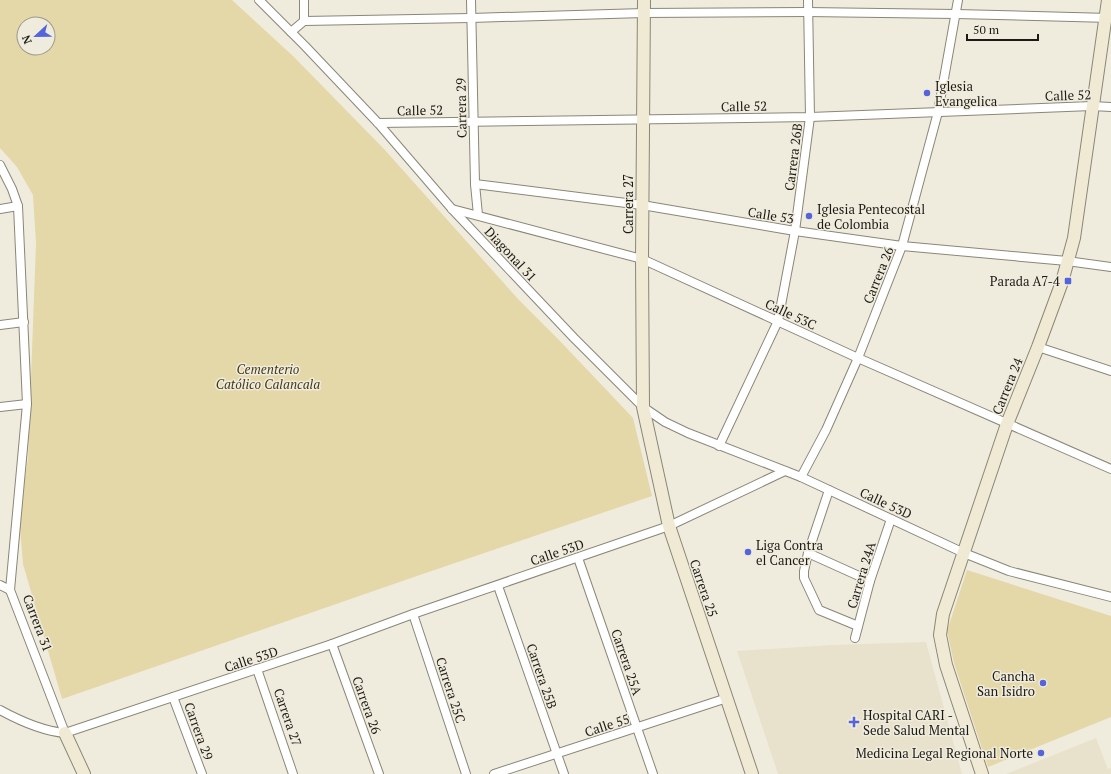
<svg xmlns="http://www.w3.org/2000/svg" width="1111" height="774" viewBox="0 0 1111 774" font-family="'PT Serif',serif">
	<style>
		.built { fill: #e8e1cb }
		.green { fill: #e4d7a8; fill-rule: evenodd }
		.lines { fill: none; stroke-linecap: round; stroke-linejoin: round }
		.street-casing { stroke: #8a8678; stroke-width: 10 }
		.secondary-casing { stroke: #8a8678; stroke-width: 14 }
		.street { stroke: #fff; stroke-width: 8 }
		.secondary { stroke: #f0ead4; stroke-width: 12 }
		.poi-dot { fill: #5564da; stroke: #f0ecdd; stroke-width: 1.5 }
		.labels { text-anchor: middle; stroke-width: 3; stroke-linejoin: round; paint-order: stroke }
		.poi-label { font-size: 13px; fill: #1c1a15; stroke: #f0ecdd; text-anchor: start }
		.street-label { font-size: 13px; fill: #1c1a15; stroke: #f0ecdd }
		.park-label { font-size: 13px; font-style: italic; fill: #443a19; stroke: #f0ecdd }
	</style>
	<rect width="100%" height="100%" fill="#f0ecdd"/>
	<g class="built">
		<path d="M 926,642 L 962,774 L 778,774 L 737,651 L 832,645 Z"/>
		<path d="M 1096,738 L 1108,769 L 1111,768 L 1111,774 L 1006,774 Z"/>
	</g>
	<g class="green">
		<path d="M 0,0 L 232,0 L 293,56 L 384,149 L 518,299 L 559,340 L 633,418 L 652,496 L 414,577 L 62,699 L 23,564 L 19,515 L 28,458 L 36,243 L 33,195 L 17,167 L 0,148 ZM 24,24 L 48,24 L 48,48 L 24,48 Z"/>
		<path d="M 967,570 L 1111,616 L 1111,717 L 988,767 L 954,663 L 947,631 Z"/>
	</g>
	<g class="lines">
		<defs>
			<g id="street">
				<path d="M 259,0 L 305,46 L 378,123 L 452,209 L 574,338 L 643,407 L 665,422 L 688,433 L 801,477 L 964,553 L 1009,571 L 1111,597"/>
				<path d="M 304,0 L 304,21"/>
				<path d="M 471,0 L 475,184 L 478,215"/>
				<path d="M 291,32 L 304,21 L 471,18 L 644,13 L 807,12 L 956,14 L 1110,18"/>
				<path d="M 378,123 L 810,117 L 1092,106 L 1111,107"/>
				<path d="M 0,165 L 12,189 L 18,206 L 27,404 L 10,590 L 65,733"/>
				<path d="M 475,184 L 642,205 L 795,231 L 902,246 L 1067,261 L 1111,267"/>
				<path d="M 0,209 L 18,206"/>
				<path d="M 452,209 L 642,259 L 858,358 L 1111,469"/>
				<path d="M 0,325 L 24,322"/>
				<path d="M 1038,347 L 1111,371"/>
				<path d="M 0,407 L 27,404"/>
				<path d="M 719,446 L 778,321 L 795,231 L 810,117 L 808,0"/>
				<path d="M 801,477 L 826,430 L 858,358 L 902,246 L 938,112 L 958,0"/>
				<path d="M 829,490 L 808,553 L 804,571 L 804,578 L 819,610 L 858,626"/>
				<path d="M 808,553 L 870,581"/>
				<path d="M 578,558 L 653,774"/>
				<path d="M 0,585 L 10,590"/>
				<path d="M 498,586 L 564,774"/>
				<path d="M 413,614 L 466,774"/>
				<path d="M 855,638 L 870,581 L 891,519"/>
				<path d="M 332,644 L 379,774"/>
				<path d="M 257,669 L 293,774"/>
				<path d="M 173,697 L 202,774"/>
				<path d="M 0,710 C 20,721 42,731 65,733 L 332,644 L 413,614 L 669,526 L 785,471"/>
				<path d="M 494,774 L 727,698"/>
			</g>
			<g id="secondary">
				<path d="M 644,0 L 642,259 L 643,407 L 669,526 L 752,774"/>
				<path d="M 65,733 L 84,774"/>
				<path d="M 982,774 L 946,665 L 940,635 L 943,614 L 1007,424 L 1038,347 L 1062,282 L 1074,238 L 1108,0"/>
			</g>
		</defs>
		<use href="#street" class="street-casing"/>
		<use href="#secondary" class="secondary-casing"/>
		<use href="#street" class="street"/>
		<use href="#secondary" class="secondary"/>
	</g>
	<g class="poi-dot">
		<circle cx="927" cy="93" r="4"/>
		<circle cx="809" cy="216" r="4"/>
		<rect x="1064" y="277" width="8" height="8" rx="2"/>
		<circle cx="748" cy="552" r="4"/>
		<circle cx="1043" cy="683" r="4"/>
		<path d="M852 716h4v4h4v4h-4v4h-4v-4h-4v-4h4z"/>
		<circle cx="1041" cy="753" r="4"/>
	</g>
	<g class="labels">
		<g class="poi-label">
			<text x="935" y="91">Iglesia<tspan x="935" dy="15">Evangelica</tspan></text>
			<text x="817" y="214">Iglesia Pentecostal<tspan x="817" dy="15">de Colombia</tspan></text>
			<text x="1060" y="286" text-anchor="end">Parada A7-4</text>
			<text x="756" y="550">Liga Contra<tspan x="756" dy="15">el Cancer</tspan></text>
			<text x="1035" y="681" text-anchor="end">Cancha<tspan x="1035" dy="15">San Isidro</tspan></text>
			<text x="863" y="720">Hospital CARI -<tspan x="863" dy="15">Sede Salud Mental</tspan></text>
			<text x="1033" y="758" text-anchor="end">Medicina Legal Regional Norte</text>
		</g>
		<g class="street-label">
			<text transform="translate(1068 95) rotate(-2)" y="5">Calle 52</text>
			<text transform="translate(744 106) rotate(-1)" y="5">Calle 52</text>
			<text transform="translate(461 108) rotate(-91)" y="5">Carrera 29</text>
			<text transform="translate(420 110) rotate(-1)" y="5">Calle 52</text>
			<text transform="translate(793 157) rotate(-83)" y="5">Carrera 26B</text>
			<text transform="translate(628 204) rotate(-90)" y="5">Carrera 27</text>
			<text transform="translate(771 215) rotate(9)" y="5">Calle 53</text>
			<text transform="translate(511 254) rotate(47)" y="5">Diagonal 31</text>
			<text transform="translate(878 275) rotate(-68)" y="5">Carrera 26</text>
			<text transform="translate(791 314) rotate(25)" y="5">Calle 53C</text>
			<text transform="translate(1007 386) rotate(-68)" y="5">Carrera 24</text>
			<text transform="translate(886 503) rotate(25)" y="5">Calle 53D</text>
			<text transform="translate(557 552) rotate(-19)" y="5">Calle 53D</text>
			<text transform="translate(861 575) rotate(-73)" y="5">Carrera 24A</text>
			<text transform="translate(704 588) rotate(71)" y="5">Carrera 25</text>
			<text transform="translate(38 623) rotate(69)" y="5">Carrera 31</text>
			<text transform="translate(251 659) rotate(-18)" y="5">Calle 53D</text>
			<text transform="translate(627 662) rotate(71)" y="5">Carrera 25A</text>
			<text transform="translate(542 676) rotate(71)" y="5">Carrera 25B</text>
			<text transform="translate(451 690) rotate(72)" y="5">Carrera 25C</text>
			<text transform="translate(367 705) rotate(70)" y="5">Carrera 26</text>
			<text transform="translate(288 717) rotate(71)" y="5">Carrera 27</text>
			<text transform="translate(607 725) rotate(-18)" y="5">Calle 55</text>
			<text transform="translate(199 731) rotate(70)" y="5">Carrera 29</text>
		</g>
		<g class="park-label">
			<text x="268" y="374">Cementerio<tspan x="268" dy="15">Católico Calancala</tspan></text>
		</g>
	</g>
	<g transform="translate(36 36) rotate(248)"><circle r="19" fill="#f0ecdd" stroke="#9b988d"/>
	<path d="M0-3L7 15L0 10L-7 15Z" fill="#5564da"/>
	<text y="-6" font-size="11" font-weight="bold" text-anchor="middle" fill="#1c1a15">N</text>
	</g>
	<path d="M967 34v6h71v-6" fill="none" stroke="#1c1a15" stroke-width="2"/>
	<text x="973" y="34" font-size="12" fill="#1c1a15" stroke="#f0ecdd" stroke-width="3" paint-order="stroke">50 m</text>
</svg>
